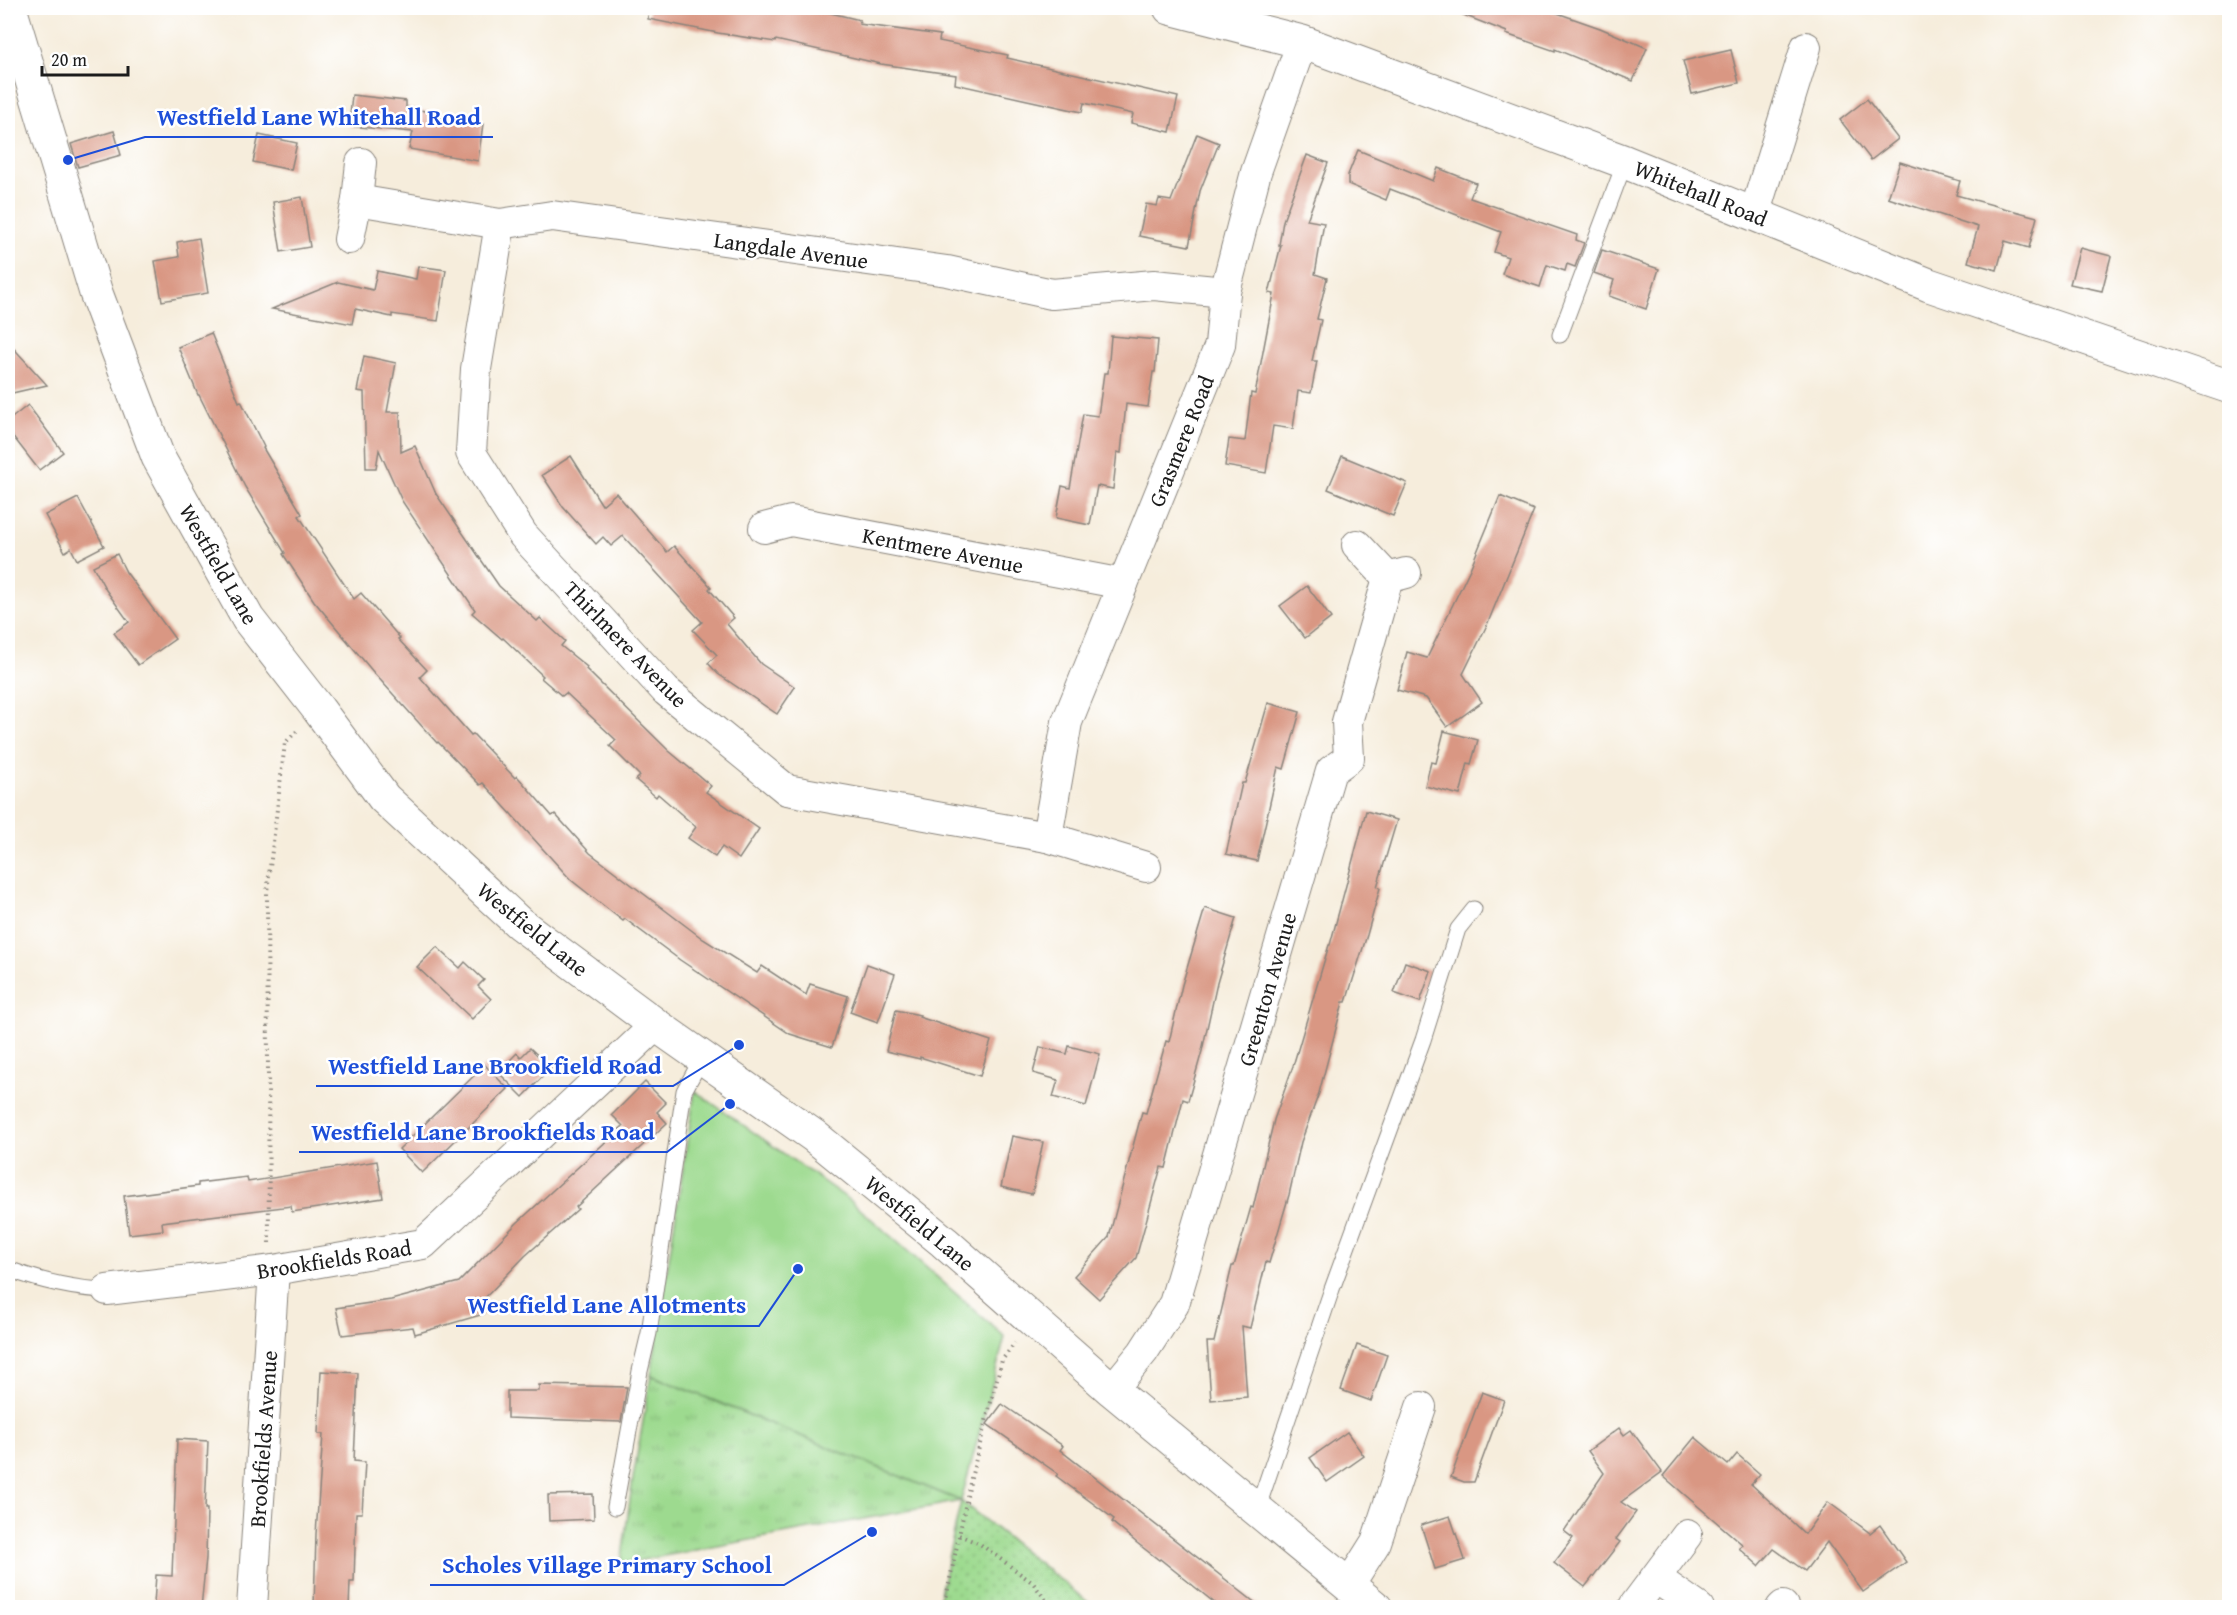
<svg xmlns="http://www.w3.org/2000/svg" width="2237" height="1615" viewBox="0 0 2237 1615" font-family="'Gentium Book Plus',serif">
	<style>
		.grass { fill: url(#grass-tufts); stroke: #5c7b56; stroke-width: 1.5 }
		.park { fill: url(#park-dots); stroke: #5c7b56; stroke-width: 1.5 }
		.garden { fill: #9dda8f; stroke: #5c7b56; stroke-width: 1.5 }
		.building { fill: #d99783 }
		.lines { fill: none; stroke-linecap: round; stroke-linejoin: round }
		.lane-casing { stroke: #89847c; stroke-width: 17 }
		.street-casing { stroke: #89847c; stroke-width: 32 }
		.secondary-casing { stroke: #89847c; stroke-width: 35 }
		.highway-casing { stroke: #89847c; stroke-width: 35 }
		.path { stroke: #89847c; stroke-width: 4; stroke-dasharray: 1.5 4.5; stroke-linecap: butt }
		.lane { stroke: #fff; stroke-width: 15 }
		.street { stroke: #fff; stroke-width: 30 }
		.secondary { stroke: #fff; stroke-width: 33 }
		.highway { stroke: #fff; stroke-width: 33 }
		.labels { text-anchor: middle; stroke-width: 5; stroke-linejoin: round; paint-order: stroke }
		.street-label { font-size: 22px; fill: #1c1c1c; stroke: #fff }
		.leader { fill: none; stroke: #1d4ed8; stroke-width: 2 }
		.callout-dot { fill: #1d4ed8; stroke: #fff; stroke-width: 2 }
		.callout-label { font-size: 24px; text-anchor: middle; font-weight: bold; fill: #1d4ed8; stroke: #fff; stroke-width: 5; stroke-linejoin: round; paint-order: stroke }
	</style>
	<defs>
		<pattern id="grass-tufts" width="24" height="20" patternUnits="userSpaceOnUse" patternTransform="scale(1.5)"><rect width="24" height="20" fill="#9dda8f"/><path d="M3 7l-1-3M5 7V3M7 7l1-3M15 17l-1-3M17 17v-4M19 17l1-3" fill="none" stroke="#87ba7b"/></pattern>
		<pattern id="park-dots" width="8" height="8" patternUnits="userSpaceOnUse" patternTransform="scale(1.5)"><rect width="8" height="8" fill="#9dda8f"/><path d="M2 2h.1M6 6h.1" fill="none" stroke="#87ba7b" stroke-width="1.8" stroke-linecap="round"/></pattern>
	</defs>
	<rect width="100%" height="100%" fill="#fff"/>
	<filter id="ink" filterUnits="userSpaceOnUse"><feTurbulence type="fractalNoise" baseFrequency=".0167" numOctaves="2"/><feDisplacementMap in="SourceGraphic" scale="12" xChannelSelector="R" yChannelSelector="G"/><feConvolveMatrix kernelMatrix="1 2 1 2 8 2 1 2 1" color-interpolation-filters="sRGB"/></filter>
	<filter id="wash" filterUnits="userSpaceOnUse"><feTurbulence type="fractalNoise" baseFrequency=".008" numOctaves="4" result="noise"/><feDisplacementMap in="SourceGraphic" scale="24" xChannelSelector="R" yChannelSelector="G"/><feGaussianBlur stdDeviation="1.35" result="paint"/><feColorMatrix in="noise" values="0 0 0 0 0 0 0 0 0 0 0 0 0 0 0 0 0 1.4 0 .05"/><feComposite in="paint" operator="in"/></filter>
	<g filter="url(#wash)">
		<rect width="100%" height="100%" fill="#f6eddc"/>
		<path class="grass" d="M 651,1375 L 961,1501 L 621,1564 L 633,1478 Z"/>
		<path class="park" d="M 961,1501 L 1094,1607 L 937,1607 Z"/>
		<path class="garden" d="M 695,1091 L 851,1201 L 1005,1337 L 961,1501 L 651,1375 Z"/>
		<g id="blocks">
			<g class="building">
				<path d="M 649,8 L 774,8 L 809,13 L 810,8 L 860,20 L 859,24 L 940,35 L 939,41 L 1008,55 L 1007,58 L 1178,97 L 1170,132 L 1131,123 L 1133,114 L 1084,103 L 1082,112 L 955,84 L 956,75 L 881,64 L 776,40 L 775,42 L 718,33 L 648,19 Z"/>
				<path d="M 1448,8 L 1543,8 L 1600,28 L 1647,48 L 1633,81 L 1555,49 L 1555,51 L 1506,34 L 1507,32 L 1448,9 Z"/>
				<path d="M 1731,50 L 1739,83 L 1692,94 L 1683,61 Z"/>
				<path d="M 352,95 L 406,101 L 406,107 L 443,115 L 442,118 L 483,124 L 478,161 L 409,149 L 413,132 L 349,126 Z"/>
				<path d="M 1867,99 L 1898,139 L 1871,160 L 1840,120 Z"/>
				<path d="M 114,131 L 121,155 L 78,167 L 71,144 Z"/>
				<path d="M 1197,134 L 1219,143 L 1200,191 L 1189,246 L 1139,236 L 1146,204 L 1157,206 L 1159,199 L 1171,201 Z"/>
				<path d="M 259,135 L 297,143 L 291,170 L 253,162 Z"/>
				<path d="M 1358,150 L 1433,181 L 1438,168 L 1476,183 L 1470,198 L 1577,235 L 1576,240 L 1584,243 L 1575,267 L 1567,264 L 1565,271 L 1547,265 L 1540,287 L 1502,274 L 1508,257 L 1494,252 L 1501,232 L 1390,189 L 1386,200 L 1348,184 L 1348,175 Z"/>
				<path d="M 1307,155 L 1328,163 L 1307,220 L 1324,223 L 1315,274 L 1327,278 L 1317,319 L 1321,320 L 1312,361 L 1317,361 L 1311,393 L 1298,391 L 1293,429 L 1273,426 L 1266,473 L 1225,466 L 1229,439 L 1245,441 L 1251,393 L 1255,394 L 1274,294 L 1269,293 L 1281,245 L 1279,245 L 1283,221 Z"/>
				<path d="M 1900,162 L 1960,181 L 1956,195 L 2037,217 L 2029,248 L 2005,241 L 1997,270 L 1968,262 L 1978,227 L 1888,198 Z"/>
				<path d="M 302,197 L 310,247 L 281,252 L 273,202 Z"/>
				<path d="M 199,238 L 208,293 L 162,301 L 155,261 L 179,257 L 177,242 Z"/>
				<path d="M 2080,248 L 2111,256 L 2102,291 L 2070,284 Z"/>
				<path d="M 1602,250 L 1659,269 L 1646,309 L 1609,296 L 1614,280 L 1594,273 Z"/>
				<path d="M 418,266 L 446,270 L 438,321 L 392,314 L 392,317 L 355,309 L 352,324 L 272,309 L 338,282 L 373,290 L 377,271 L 416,279 Z"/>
				<path d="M 211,333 L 239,402 L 241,401 L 264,447 L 263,448 L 302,514 L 299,516 L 354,599 L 361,593 L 400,638 L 398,639 L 427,670 L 420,677 L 471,735 L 473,734 L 515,778 L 517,776 L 552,816 L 555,814 L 590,853 L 703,939 L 757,973 L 762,966 L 806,995 L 810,984 L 848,996 L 832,1047 L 790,1034 L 680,960 L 625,919 L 623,921 L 571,880 L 483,783 L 480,785 L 438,742 L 437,743 L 374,673 L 314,601 L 283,554 L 285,553 L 245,487 L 199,395 L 198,395 L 178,347 Z"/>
				<path d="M 1111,336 L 1158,340 L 1155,372 L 1153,372 L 1148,407 L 1126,404 L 1121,453 L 1117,452 L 1113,489 L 1097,486 L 1090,525 L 1056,518 L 1062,486 L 1070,488 L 1083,414 L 1098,416 L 1104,373 L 1108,373 Z"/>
				<path d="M 8,342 L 47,385 L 8,394 Z"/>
				<path d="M 364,356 L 396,363 L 387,412 L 400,412 L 401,452 L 415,446 L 436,494 L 499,586 L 537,621 L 540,618 L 565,641 L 561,646 L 587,667 L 586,669 L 669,751 L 711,786 L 706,792 L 759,829 L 739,859 L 722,847 L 715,857 L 688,838 L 696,827 L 658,794 L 656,797 L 636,780 L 640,776 L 610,746 L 616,740 L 566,693 L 562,696 L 541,678 L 543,676 L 503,638 L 502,639 L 472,613 L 475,610 L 402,501 L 379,450 L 376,468 L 366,468 L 364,392 L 357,391 Z"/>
				<path d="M 28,405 L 63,452 L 39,470 L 8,430 L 8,421 Z"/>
				<path d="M 571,456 L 602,505 L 616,493 L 667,552 L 674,546 L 711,587 L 709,589 L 734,618 L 727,624 L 761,664 L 795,687 L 777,714 L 718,674 L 708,663 L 717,655 L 693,630 L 702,622 L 623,536 L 611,546 L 603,537 L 596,544 L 563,507 L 542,475 Z"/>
				<path d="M 1342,456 L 1407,483 L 1393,516 L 1328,489 Z"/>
				<path d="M 1500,496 L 1534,510 L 1487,625 L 1463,674 L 1482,702 L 1447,727 L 1426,698 L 1397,690 L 1407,652 L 1427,658 L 1470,569 Z"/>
				<path d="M 78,498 L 104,546 L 77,560 L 71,548 L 65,552 L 45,515 Z"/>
				<path d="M 117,554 L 126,572 L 175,639 L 138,665 L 114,633 L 129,622 L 106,590 L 93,566 Z"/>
				<path d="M 1307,586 L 1331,618 L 1305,638 L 1280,606 Z"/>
				<path d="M 1268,703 L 1300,712 L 1284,769 L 1278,767 L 1257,861 L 1226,854 L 1242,783 L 1245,783 Z"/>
				<path d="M 1444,731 L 1478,740 L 1471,764 L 1468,763 L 1460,795 L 1425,786 L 1431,762 L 1436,763 Z"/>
				<path d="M 1366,811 L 1397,820 L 1377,887 L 1380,888 L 1367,935 L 1346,1002 L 1343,1002 L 1319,1093 L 1301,1142 L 1289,1195 L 1269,1263 L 1266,1262 L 1250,1328 L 1242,1326 L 1247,1397 L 1211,1400 L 1207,1342 L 1214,1342 L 1232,1266 L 1234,1266 L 1251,1207 L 1253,1208 L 1274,1120 L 1293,1066 L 1329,945 L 1330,945 Z"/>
				<path d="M 1205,908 L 1236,918 L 1217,983 L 1202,1051 L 1188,1101 L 1183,1099 L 1166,1168 L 1161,1167 L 1136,1258 L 1099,1299 L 1074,1276 L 1109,1237 L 1142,1112 L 1146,1113 L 1166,1041 L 1169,1042 L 1182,985 Z"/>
				<path d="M 437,947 L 460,968 L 465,962 L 484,980 L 478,986 L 491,999 L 472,1019 L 417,967 Z"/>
				<path d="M 1405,962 L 1431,971 L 1420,1002 L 1394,993 Z"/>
				<path d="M 867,964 L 895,974 L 878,1022 L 850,1012 Z"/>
				<path d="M 896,1010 L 920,1015 L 919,1017 L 991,1041 L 980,1076 L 920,1057 L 920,1059 L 886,1051 Z"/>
				<path d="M 1069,1046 L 1100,1054 L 1086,1106 L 1053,1097 L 1058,1080 L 1033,1073 L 1040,1047 L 1067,1054 Z"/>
				<path d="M 530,1048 L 551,1068 L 523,1097 L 498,1072 L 517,1053 L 521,1057 Z"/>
				<path d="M 485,1065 L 508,1089 L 422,1173 L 399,1149 Z"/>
				<path d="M 645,1082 L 666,1103 L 657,1112 L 667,1123 L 576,1207 L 578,1209 L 525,1256 L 482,1301 L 484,1314 L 415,1334 L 413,1327 L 342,1335 L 336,1308 L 391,1300 L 459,1282 L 517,1223 L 623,1126 L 612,1115 Z"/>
				<path d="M 1012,1136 L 1043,1142 L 1032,1194 L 1001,1187 Z"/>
				<path d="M 377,1161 L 383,1198 L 292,1212 L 291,1206 L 162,1222 L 163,1230 L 129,1234 L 124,1196 L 198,1186 L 198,1183 L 247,1177 L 248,1182 Z"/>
				<path d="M 1357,1345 L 1387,1355 L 1371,1401 L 1341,1390 Z"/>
				<path d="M 321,1371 L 358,1373 L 354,1461 L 365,1462 L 362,1513 L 356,1513 L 354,1582 L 350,1582 L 349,1608 L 314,1608 L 316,1534 L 323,1434 L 318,1434 Z"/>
				<path d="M 539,1385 L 627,1387 L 621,1422 L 507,1418 L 507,1391 L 539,1391 Z"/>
				<path d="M 1482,1392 L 1504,1400 L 1474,1482 L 1464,1482 L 1451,1477 Z"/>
				<path d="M 1002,1404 L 1063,1446 L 1060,1450 L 1262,1608 L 1221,1608 L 1160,1559 L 1159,1560 L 1137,1543 L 1112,1522 L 1114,1519 L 1056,1476 L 1058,1474 L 987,1424 Z"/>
				<path d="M 1619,1428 L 1624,1435 L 1631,1430 L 1662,1472 L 1621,1502 L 1636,1512 L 1616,1539 L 1620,1542 L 1585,1587 L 1554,1563 L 1573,1538 L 1564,1531 L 1604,1473 L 1588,1451 Z"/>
				<path d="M 1347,1432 L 1364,1456 L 1327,1482 L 1310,1458 Z"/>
				<path d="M 1695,1437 L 1728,1465 L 1737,1454 L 1760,1474 L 1751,1484 L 1805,1534 L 1828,1502 L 1870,1533 L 1880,1525 L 1906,1562 L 1863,1592 L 1827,1542 L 1805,1571 L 1774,1549 L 1759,1566 L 1739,1548 L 1743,1545 L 1663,1476 Z"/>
				<path d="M 177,1439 L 208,1441 L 205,1509 L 207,1509 L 206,1558 L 201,1608 L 164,1608 L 164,1604 L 154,1604 L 156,1575 L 172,1576 Z"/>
				<path d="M 593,1494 L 594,1519 L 549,1521 L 548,1495 Z"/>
				<path d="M 1450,1516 L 1465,1560 L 1435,1569 L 1421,1525 Z"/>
			</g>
		</g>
	</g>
	<g filter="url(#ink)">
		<use href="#blocks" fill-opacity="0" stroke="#89847c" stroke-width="1.5"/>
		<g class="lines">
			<defs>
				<g id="lane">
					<path d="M 1560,335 L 1625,162"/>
					<path d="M 8,1269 C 40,1281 72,1289 107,1290"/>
					<path d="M 615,1507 L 640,1371 L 649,1333 L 684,1091 L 702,1058"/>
					<path d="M 1257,1510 L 1332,1289 L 1423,1040 L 1458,929 L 1474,909"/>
				</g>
				<g id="street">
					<path d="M 357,200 L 500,224 L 552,216 L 947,271 L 1052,294 L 1154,285 L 1225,292"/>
					<path d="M 1754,215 L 1806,47"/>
					<path d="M 500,224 L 476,369 L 471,453 L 523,535 L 666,691 L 787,790 L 1047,837 L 1146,867"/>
					<path d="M 349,239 L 357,200 L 361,163"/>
					<path d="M 764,528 L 791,521 L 1123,584"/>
					<path d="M 1357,545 L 1388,578 L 1406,573"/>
					<path d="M 1047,837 L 1067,722 L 1220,345 L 1225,292 L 1256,172 L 1302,42"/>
					<path d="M 107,1290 L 274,1270 L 423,1244 L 656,1025"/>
					<path d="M 1112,1390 L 1143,1352 L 1174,1304 L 1331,771 L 1349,758 L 1347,722 L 1388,578"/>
					<path d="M 1656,1578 L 1699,1608"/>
					<path d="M 1349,1585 L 1376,1542 L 1421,1407"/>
					<path d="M 1634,1606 L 1687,1535"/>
					<path d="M 252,1608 L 274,1270"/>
					<path d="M 1781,1608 L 1783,1606"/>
				</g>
				<path id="secondary" d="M 10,8 L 96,293 L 158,457 L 248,619 L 319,710 L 384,798 L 519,923 L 656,1025 L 814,1136 L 944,1242 L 1112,1390 L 1376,1608"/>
				<path id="highway" d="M 1170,8 L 1302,42 L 1625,162 L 1929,285 L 2230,387"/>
			</defs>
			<use href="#lane" class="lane-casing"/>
			<use href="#street" class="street-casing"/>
			<use href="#secondary" class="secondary-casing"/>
			<use href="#highway" class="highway-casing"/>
			<g class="path">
				<path d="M 269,1243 L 267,892 L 285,743 L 297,731"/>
				<path d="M 959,1535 L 980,1544 L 1033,1583 L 1052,1608"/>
				<path d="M 944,1608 L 971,1478 L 1002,1360 L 1015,1343"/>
			</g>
			<use href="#lane" class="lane"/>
			<use href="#street" class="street"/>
			<use href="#secondary" class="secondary"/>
			<use href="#highway" class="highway"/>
		</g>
	</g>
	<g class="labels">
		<g class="street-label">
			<text transform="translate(1701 193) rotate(22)" y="8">Whitehall Road</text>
			<text transform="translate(791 250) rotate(8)" y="8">Langdale Avenue</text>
			<text transform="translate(1181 441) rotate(-68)" y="8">Grasmere Road</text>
			<text transform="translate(943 550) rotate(11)" y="8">Kentmere Avenue</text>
			<text transform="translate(219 564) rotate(60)" y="8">Westfield Lane</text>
			<text transform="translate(626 644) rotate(46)" y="8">Thirlmere Avenue</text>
			<text transform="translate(533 929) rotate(39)" y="8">Westfield Lane</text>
			<text transform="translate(1267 989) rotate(-74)" y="8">Greenton Avenue</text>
			<text transform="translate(920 1223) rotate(40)" y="8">Westfield Lane</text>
			<text transform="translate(334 1259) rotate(-9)" y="8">Brookfields Road</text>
			<text transform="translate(263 1439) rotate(-86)" y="8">Brookfields Avenue</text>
		</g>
	</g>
	<path class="leader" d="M68 160L145 137H493M739 1045L673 1086H316M730 1104L667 1152H299M798 1269L759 1326H456M872 1532L784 1585H430"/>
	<g class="callout-dot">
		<circle cx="68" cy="160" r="6"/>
		<circle cx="739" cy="1045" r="6"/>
		<circle cx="730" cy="1104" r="6"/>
		<circle cx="798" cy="1269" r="6"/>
		<circle cx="872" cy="1532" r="6"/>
	</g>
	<g class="callout-label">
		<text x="319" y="125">Westfield Lane Whitehall Road</text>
		<text x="495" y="1074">Westfield Lane Brookfield Road</text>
		<text x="483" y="1140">Westfield Lane Brookfields Road</text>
		<text x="607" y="1313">Westfield Lane Allotments</text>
		<text x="607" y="1573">Scholes Village Primary School</text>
	</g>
	<rect width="2237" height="1615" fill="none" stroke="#fff" stroke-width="30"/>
	<path d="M42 66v9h86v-9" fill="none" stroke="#1c1c1c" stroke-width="3"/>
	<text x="51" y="66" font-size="18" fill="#1c1c1c" stroke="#ffffff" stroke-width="4.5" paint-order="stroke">20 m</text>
</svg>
